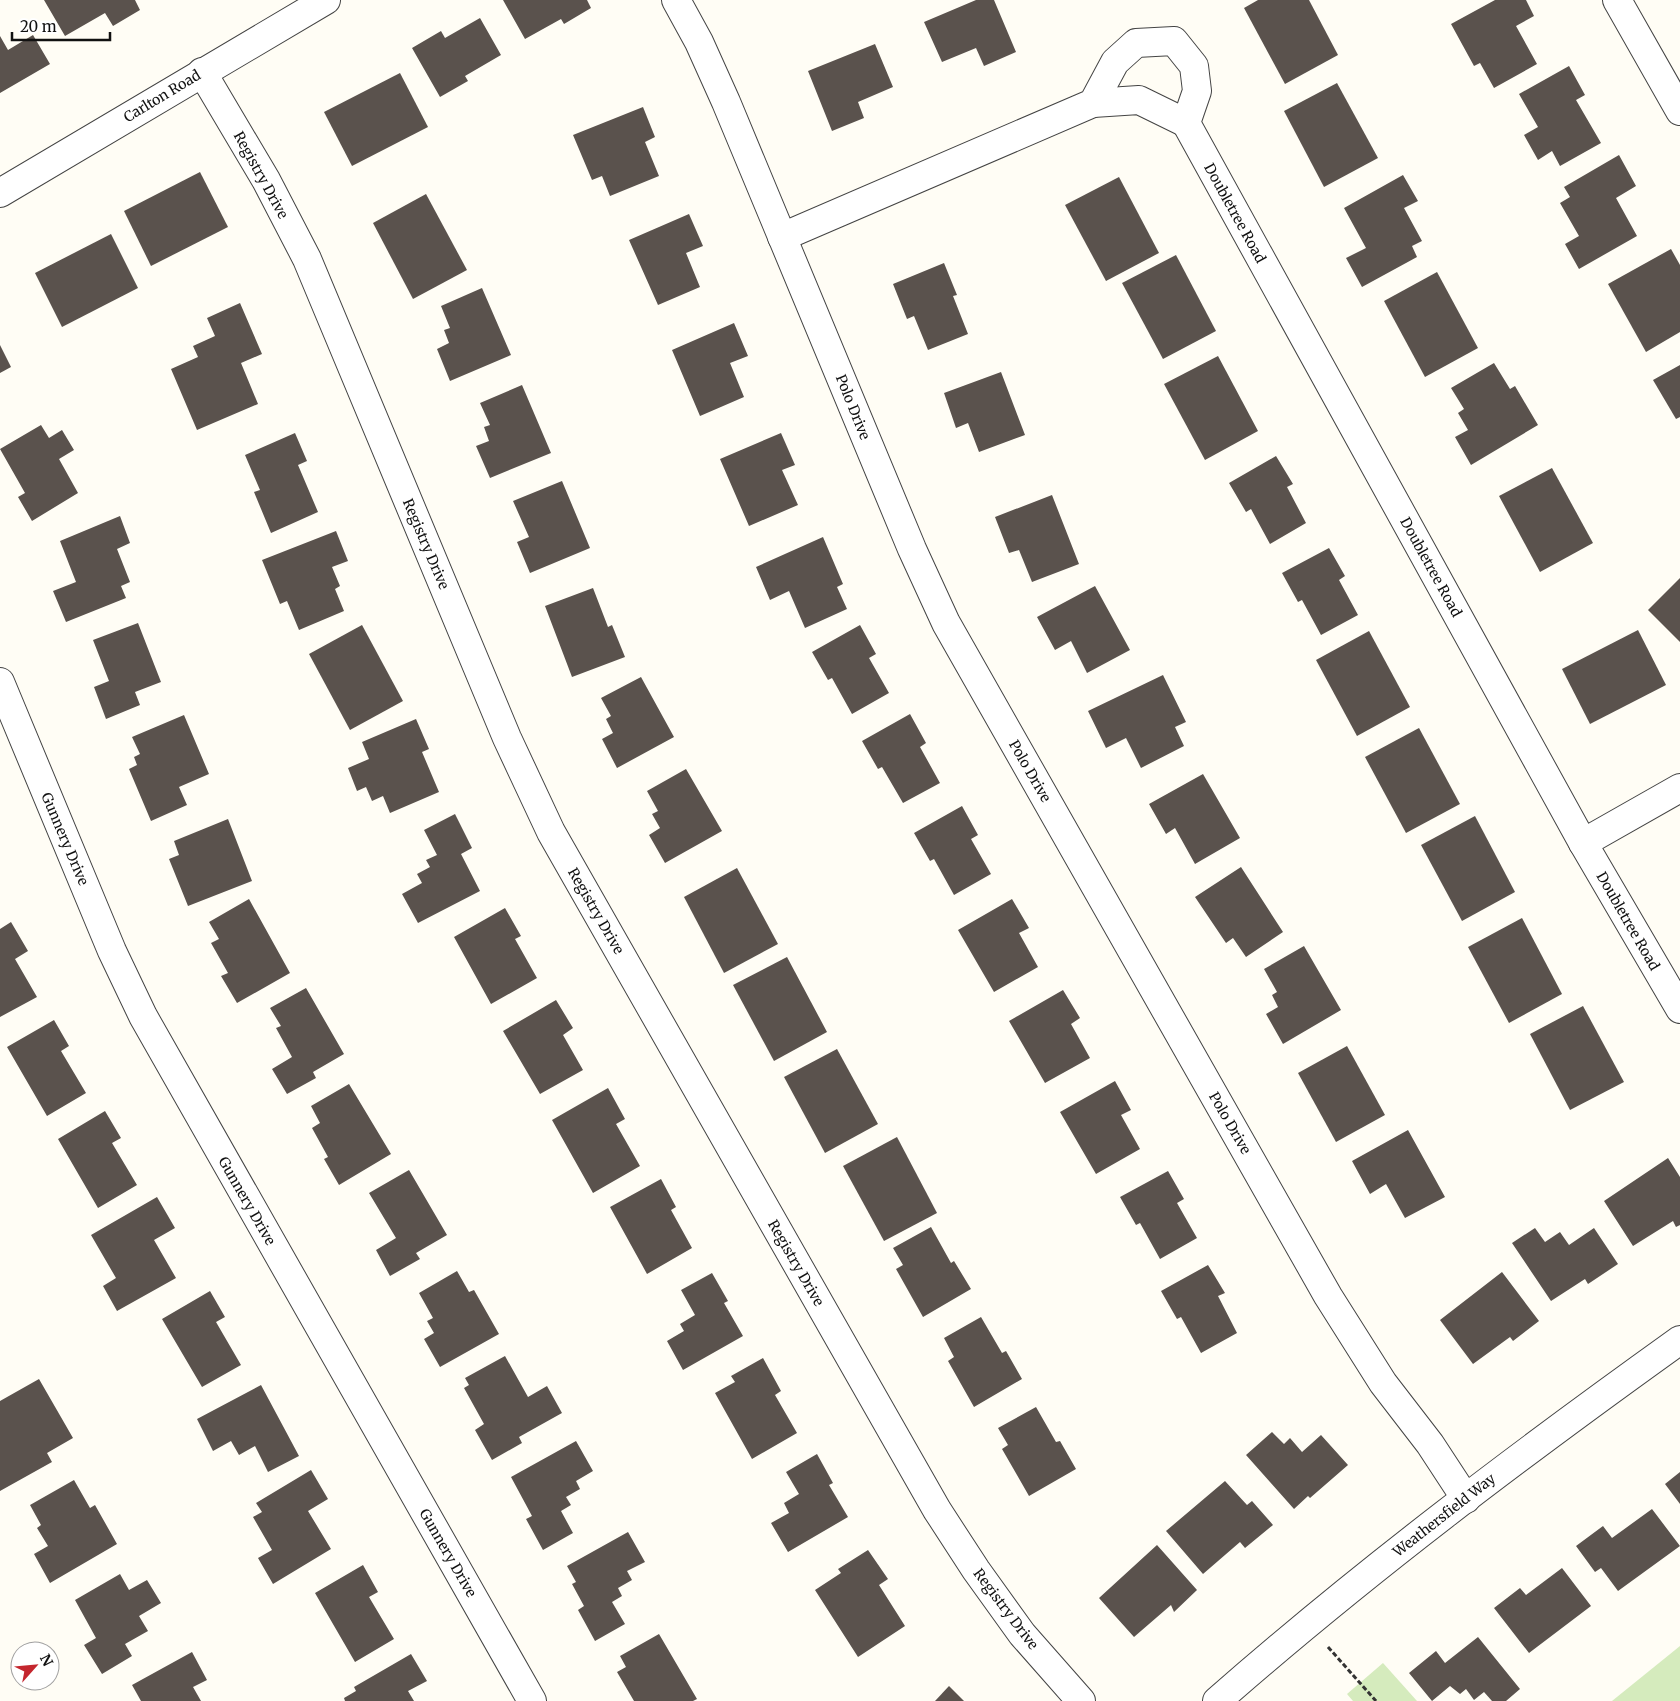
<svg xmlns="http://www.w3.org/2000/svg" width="1680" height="1701" viewBox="0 0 1680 1701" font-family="Merriweather,serif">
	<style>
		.green { fill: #d5ebbd }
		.building { fill: #5a524d }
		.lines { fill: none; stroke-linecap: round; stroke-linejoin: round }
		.minor-casing { stroke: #444; stroke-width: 30 }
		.path { stroke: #333; stroke-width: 3; stroke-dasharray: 5 2.5; stroke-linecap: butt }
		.minor { stroke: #fff; stroke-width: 28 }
		.labels { text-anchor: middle; stroke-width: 5; stroke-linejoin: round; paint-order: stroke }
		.street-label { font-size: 14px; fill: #111; stroke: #fff }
	</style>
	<rect width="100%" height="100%" fill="#fffdf5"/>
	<g class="green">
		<path d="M 1680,1646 L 1680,1701 L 1612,1701 Z"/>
		<path d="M 1383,1663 L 1417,1701 L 1353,1701 L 1347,1694 Z"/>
	</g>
	<g class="building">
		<path d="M 44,0 L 135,0 L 140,10 L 113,26 L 105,13 L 65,36 Z"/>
		<path d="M 503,0 L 587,0 L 591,8 L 564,24 L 561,19 L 525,39 Z"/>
		<path d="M 976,0 L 994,0 L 1016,52 L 984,66 L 976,48 L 942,62 L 924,22 Z"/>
		<path d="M 1258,0 L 1309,0 L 1338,55 L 1285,84 L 1244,8 Z"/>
		<path d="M 1495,0 L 1526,0 L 1534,16 L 1516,26 L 1537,64 L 1494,88 L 1480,63 L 1474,66 L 1451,24 Z"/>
		<path d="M 480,18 L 501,55 L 465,76 L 468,81 L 440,97 L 412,48 L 441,31 L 445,38 Z"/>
		<path d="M 33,35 L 50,64 L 0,93 L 0,36 L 8,50 Z"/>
		<path d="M 875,44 L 893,87 L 858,102 L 864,118 L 832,131 L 808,71 Z"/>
		<path d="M 1569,66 L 1585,95 L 1576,100 L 1601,143 L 1560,166 L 1552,151 L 1538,160 L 1524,135 L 1538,127 L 1519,94 Z"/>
		<path d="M 400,73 L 428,127 L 352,166 L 324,112 Z"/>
		<path d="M 1337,83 L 1378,158 L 1324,187 L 1284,111 Z"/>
		<path d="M 643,107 L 655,137 L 645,142 L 659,176 L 610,196 L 602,176 L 592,180 L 573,135 Z"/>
		<path d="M 1619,155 L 1636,186 L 1616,198 L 1637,236 L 1579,269 L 1565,244 L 1579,236 L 1560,203 L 1570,197 L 1564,187 Z"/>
		<path d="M 200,172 L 228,227 L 151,266 L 124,211 Z"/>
		<path d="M 1403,175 L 1418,201 L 1404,208 L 1422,241 L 1412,246 L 1417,257 L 1362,287 L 1346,258 L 1366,248 L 1344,208 Z"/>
		<path d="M 1119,177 L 1159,253 L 1106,281 L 1065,205 Z"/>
		<path d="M 426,194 L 467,270 L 413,299 L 373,223 Z"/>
		<path d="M 689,214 L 703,246 L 686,253 L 700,287 L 658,305 L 629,240 Z"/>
		<path d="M 111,234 L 138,288 L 62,327 L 35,273 Z"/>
		<path d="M 1671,249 L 1680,265 L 1680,332 L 1646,352 L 1608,284 Z"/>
		<path d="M 1176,255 L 1216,331 L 1163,359 L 1122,283 Z"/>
		<path d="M 944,263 L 957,295 L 953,296 L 968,334 L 928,350 L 914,316 L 907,319 L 893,284 Z"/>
		<path d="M 1437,272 L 1478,348 L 1425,377 L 1384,301 Z"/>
		<path d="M 482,288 L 511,355 L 450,381 L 437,349 L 449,343 L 444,330 L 450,328 L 441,306 Z"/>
		<path d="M 240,303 L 262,354 L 241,363 L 258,404 L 197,430 L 171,369 L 198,357 L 193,346 L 215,336 L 207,318 Z"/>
		<path d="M 734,323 L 748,356 L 730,363 L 744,397 L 700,416 L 672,350 Z"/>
		<path d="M 0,345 L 11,367 L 0,373 Z"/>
		<path d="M 1218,356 L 1258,431 L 1205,460 L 1164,384 Z"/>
		<path d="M 1494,363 L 1510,389 L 1515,386 L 1538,425 L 1471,465 L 1455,437 L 1468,430 L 1458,413 L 1464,409 L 1451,388 Z"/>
		<path d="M 1680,365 L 1680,417 L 1676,419 L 1653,380 Z"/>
		<path d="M 1001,372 L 1025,435 L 979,452 L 968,423 L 956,428 L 944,393 Z"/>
		<path d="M 522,385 L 551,453 L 490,478 L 476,446 L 489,441 L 484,427 L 490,425 L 480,403 Z"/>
		<path d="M 41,425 L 49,438 L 62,430 L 74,450 L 59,459 L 78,493 L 32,521 L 18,497 L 25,493 L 0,449 Z"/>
		<path d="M 295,433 L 307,461 L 298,465 L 318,512 L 271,533 L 254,492 L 260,490 L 245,455 Z"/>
		<path d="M 781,433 L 795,465 L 782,470 L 798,505 L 749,526 L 720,459 Z"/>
		<path d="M 1276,456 L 1293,484 L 1287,487 L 1306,523 L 1270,544 L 1251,509 L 1246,512 L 1229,483 Z"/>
		<path d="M 1552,468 L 1593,543 L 1540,572 L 1499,496 Z"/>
		<path d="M 562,481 L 590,548 L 530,573 L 517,542 L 529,537 L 513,501 Z"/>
		<path d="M 1052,495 L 1079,564 L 1032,582 L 1019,550 L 1009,553 L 995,517 Z"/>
		<path d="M 120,516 L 130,543 L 117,549 L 130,582 L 121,586 L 126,598 L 66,622 L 53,591 L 76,582 L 60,541 Z"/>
		<path d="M 336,531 L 348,561 L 332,567 L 340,586 L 335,589 L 344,611 L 299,630 L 287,601 L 280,604 L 262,560 Z"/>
		<path d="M 823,537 L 843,584 L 837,587 L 847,609 L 805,628 L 789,591 L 770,600 L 756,567 Z"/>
		<path d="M 1329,548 L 1345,576 L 1339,580 L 1358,615 L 1321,635 L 1302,600 L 1298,602 L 1282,573 Z"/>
		<path d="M 1680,578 L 1680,642 L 1648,610 Z"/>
		<path d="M 1095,586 L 1130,650 L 1087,673 L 1071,641 L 1055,650 L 1037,617 Z"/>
		<path d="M 593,588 L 608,627 L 612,625 L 625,657 L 572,677 L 545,606 Z"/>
		<path d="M 138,623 L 161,682 L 135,692 L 140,705 L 106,719 L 94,687 L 109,681 L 93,640 Z"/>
		<path d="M 362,625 L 403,701 L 350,730 L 309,654 Z"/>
		<path d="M 860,625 L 876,654 L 869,658 L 889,693 L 852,714 L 832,678 L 828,680 L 812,652 Z"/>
		<path d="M 1638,630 L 1666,685 L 1590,724 L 1562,669 Z"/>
		<path d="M 1369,631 L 1410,707 L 1357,736 L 1316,660 Z"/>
		<path d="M 1163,675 L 1186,722 L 1175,727 L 1184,746 L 1141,768 L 1126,738 L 1106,748 L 1088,711 Z"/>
		<path d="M 641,677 L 674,737 L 617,768 L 602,739 L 613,733 L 606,719 L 611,716 L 601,698 Z"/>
		<path d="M 910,714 L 926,743 L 920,747 L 940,783 L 903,803 L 882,767 L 878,769 L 862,741 Z"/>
		<path d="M 184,715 L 209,774 L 179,787 L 187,805 L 151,821 L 129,769 L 137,765 L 134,757 L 140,754 L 132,737 Z"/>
		<path d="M 416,719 L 429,749 L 422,752 L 439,792 L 390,813 L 383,796 L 372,801 L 366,787 L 357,791 L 348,768 L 369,759 L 362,742 Z"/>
		<path d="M 1419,728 L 1460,804 L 1406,833 L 1365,757 Z"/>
		<path d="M 686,769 L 722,831 L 665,863 L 649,835 L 660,828 L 652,814 L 658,811 L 647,791 Z"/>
		<path d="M 1203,774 L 1240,838 L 1195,864 L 1175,828 L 1166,834 L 1149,804 Z"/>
		<path d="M 962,806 L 978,835 L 971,839 L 991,874 L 954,895 L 934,859 L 930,861 L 914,833 Z"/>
		<path d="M 455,814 L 472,848 L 461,854 L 480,891 L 418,923 L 402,894 L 422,883 L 417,874 L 430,867 L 426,860 L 437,855 L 424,830 Z"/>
		<path d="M 1475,816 L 1515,892 L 1462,921 L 1421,845 Z"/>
		<path d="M 228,819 L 252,881 L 188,906 L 169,859 L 179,855 L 174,841 Z"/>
		<path d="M 1241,867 L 1283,932 L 1246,957 L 1233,938 L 1226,943 L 1195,897 Z"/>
		<path d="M 737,868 L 778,944 L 724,973 L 684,897 Z"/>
		<path d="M 249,899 L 290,973 L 237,1003 L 221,976 L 228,973 L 211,943 L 219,939 L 209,922 Z"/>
		<path d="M 1012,899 L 1029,928 L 1019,933 L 1038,967 L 994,992 L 958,930 Z"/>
		<path d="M 505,908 L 521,936 L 515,939 L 537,978 L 491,1004 L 454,937 Z"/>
		<path d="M 1522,918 L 1562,994 L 1509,1023 L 1468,947 Z"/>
		<path d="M 11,922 L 28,951 L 15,959 L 37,997 L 0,1017 L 0,929 Z"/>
		<path d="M 1304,946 L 1341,1010 L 1283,1044 L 1266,1014 L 1278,1007 L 1272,995 L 1277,992 L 1264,969 Z"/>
		<path d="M 787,957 L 827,1032 L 774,1061 L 733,985 Z"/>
		<path d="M 306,988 L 344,1054 L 313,1072 L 316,1078 L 287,1094 L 272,1069 L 292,1057 L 276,1028 L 281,1026 L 270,1008 Z"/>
		<path d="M 1063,990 L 1080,1018 L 1071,1024 L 1090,1058 L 1045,1083 L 1009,1021 Z"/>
		<path d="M 556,1000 L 573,1028 L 563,1035 L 583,1070 L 540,1094 L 503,1031 Z"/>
		<path d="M 1583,1006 L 1624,1082 L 1570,1110 L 1530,1034 Z"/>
		<path d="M 54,1020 L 69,1046 L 61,1051 L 86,1093 L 47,1116 L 7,1047 Z"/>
		<path d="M 1347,1046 L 1385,1115 L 1336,1142 L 1298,1073 Z"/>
		<path d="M 837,1049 L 878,1124 L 825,1153 L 784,1077 Z"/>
		<path d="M 1115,1081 L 1131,1110 L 1121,1115 L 1140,1149 L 1096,1174 L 1060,1112 Z"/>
		<path d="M 349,1084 L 391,1154 L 339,1185 L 324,1159 L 328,1157 L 312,1128 L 320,1123 L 311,1106 Z"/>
		<path d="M 608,1088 L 625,1119 L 616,1124 L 640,1166 L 593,1193 L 552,1120 Z"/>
		<path d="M 105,1111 L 121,1138 L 112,1143 L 137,1185 L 98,1208 L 58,1139 Z"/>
		<path d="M 1408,1130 L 1445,1197 L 1405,1218 L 1386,1184 L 1370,1194 L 1352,1161 Z"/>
		<path d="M 897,1137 L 937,1213 L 884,1241 L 843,1166 Z"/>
		<path d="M 1668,1158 L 1680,1177 L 1680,1225 L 1676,1227 L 1673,1221 L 1633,1246 L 1604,1201 Z"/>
		<path d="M 409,1170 L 447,1235 L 416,1253 L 420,1259 L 390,1276 L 376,1250 L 396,1238 L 369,1193 Z"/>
		<path d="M 1168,1171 L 1184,1199 L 1177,1203 L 1197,1238 L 1160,1259 L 1140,1223 L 1136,1225 L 1120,1197 Z"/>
		<path d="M 661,1179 L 676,1207 L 671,1210 L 692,1248 L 647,1274 L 610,1207 Z"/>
		<path d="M 157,1197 L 175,1228 L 154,1240 L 176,1278 L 117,1311 L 103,1286 L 116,1278 L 91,1235 Z"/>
		<path d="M 931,1227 L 951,1263 L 954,1261 L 971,1289 L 923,1317 L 896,1269 L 903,1265 L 893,1248 Z"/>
		<path d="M 1535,1228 L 1545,1242 L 1560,1232 L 1569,1245 L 1594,1228 L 1618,1264 L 1588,1284 L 1585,1279 L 1551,1301 L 1512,1243 Z"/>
		<path d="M 1208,1265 L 1225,1293 L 1218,1296 L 1237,1333 L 1201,1353 L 1181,1317 L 1177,1319 L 1161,1291 Z"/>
		<path d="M 457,1271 L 469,1292 L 474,1290 L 499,1334 L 440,1367 L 424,1339 L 434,1333 L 427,1321 L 433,1318 L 419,1293 Z"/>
		<path d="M 1502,1272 L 1539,1321 L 1513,1341 L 1510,1337 L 1473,1364 L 1440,1320 Z"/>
		<path d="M 712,1273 L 728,1301 L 724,1303 L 743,1336 L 683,1370 L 667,1341 L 684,1331 L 680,1324 L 695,1315 L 681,1290 Z"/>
		<path d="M 210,1291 L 225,1317 L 216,1322 L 241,1365 L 202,1387 L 162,1319 Z"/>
		<path d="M 981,1317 L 1002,1353 L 1006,1351 L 1022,1379 L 974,1407 L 948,1361 L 954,1357 L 944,1338 Z"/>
		<path d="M 505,1356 L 528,1397 L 547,1386 L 562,1413 L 519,1437 L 522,1443 L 492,1460 L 475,1430 L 484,1424 L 464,1388 L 469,1385 L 465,1378 Z"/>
		<path d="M 763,1358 L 781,1391 L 775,1395 L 797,1433 L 752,1459 L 715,1393 L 735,1382 L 731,1376 Z"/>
		<path d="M 39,1379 L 73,1438 L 47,1453 L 52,1462 L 0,1491 L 0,1401 Z"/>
		<path d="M 261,1385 L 299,1456 L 268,1472 L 255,1446 L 239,1455 L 231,1441 L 213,1451 L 197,1419 Z"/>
		<path d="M 1036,1407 L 1056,1442 L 1060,1441 L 1076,1469 L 1029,1496 L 1002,1449 L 1008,1445 L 998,1428 Z"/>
		<path d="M 1272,1432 L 1284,1444 L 1290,1438 L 1302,1452 L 1321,1435 L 1348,1465 L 1310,1498 L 1308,1496 L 1294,1509 L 1246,1455 Z"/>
		<path d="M 576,1441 L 593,1471 L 576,1481 L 580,1489 L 566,1497 L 571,1505 L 561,1511 L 573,1533 L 543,1550 L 526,1519 L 532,1516 L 511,1477 Z"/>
		<path d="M 817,1454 L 833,1483 L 829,1485 L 848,1517 L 788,1552 L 771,1523 L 789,1513 L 784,1503 L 799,1494 L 786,1472 Z"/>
		<path d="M 311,1470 L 328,1499 L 308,1511 L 331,1549 L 273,1584 L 258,1558 L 272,1550 L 253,1517 L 262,1512 L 256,1503 Z"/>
		<path d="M 1680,1472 L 1680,1504 L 1665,1484 Z"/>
		<path d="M 74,1480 L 90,1508 L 95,1505 L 117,1544 L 50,1583 L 34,1554 L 48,1546 L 37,1528 L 41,1525 L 30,1505 Z"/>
		<path d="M 1225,1481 L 1247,1505 L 1252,1501 L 1273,1525 L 1245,1548 L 1240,1542 L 1203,1574 L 1166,1531 Z"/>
		<path d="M 1652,1509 L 1680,1546 L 1618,1591 L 1601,1568 L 1595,1572 L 1576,1546 L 1603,1526 L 1612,1538 Z"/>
		<path d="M 628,1532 L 645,1562 L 627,1571 L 632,1580 L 618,1588 L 622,1596 L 612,1602 L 625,1624 L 595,1641 L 578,1610 L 584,1606 L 572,1584 L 576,1582 L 567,1566 Z"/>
		<path d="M 1157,1545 L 1197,1590 L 1174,1612 L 1171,1605 L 1134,1637 L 1099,1598 Z"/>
		<path d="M 868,1550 L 888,1579 L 879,1585 L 905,1626 L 858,1657 L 815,1590 L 841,1573 L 838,1569 Z"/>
		<path d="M 363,1565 L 378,1592 L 369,1597 L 394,1639 L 355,1662 L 315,1593 Z"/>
		<path d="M 1562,1568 L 1591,1606 L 1529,1653 L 1494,1608 L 1520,1588 L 1526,1595 Z"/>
		<path d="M 120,1574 L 129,1590 L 147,1580 L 161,1603 L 139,1616 L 148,1631 L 125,1644 L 132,1656 L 102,1674 L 84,1645 L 96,1638 L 75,1600 Z"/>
		<path d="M 659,1634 L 697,1699 L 693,1701 L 634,1701 L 617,1672 L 626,1667 L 620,1656 Z"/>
		<path d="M 1478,1637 L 1520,1689 L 1506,1701 L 1492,1701 L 1484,1692 L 1474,1700 L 1466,1689 L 1460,1694 L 1450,1686 L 1432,1701 L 1409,1673 L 1436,1651 L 1445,1663 Z"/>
		<path d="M 192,1652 L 207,1680 L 193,1687 L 201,1701 L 141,1701 L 132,1685 Z"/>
		<path d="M 411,1654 L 427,1681 L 408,1691 L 414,1701 L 345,1701 L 344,1698 L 356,1691 L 354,1687 Z"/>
		<path d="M 949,1686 L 964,1701 L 935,1701 Z"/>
	</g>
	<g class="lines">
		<defs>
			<g id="minor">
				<path d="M 676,0 L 699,42 L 726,102 L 912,549 L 946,623 L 1328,1296 L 1383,1383 L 1430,1444 L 1466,1499"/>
				<path d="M 1617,0 L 1680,111"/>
				<path d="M 202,72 L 266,180 L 307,259 L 507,738 L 551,832 L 937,1510 L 976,1570 L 1022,1634 L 1081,1701"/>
				<path d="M 1093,103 L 1139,100 L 1186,123"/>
				<path d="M 0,193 L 326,0"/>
				<path d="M 782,237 L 1093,103 L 1115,62 L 1136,43 L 1174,41 L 1194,66 L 1197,91 L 1186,123 L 1583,843 L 1680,1009"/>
				<path d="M 0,682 L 112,951 L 143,1016 L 532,1701"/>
				<path d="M 1583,843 L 1680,788"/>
				<path d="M 1217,1701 C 1364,1572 1521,1454 1680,1340"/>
			</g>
		</defs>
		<use href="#minor" class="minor-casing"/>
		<path class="path" d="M 1328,1647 L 1376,1701"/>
		<use href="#minor" class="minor"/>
	</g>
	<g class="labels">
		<g class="street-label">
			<text transform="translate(162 96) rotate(-31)" y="5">Carlton Road</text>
			<text transform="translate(261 175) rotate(61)" y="5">Registry Drive</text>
			<text transform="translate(1235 213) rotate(61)" y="5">Doubletree Road</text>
			<text transform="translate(853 407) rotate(68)" y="5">Polo Drive</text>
			<text transform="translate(426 544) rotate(67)" y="5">Registry Drive</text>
			<text transform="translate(1431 567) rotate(61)" y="5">Doubletree Road</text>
			<text transform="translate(1030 771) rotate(60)" y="5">Polo Drive</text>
			<text transform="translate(65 839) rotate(67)" y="5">Gunnery Drive</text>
			<text transform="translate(596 911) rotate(60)" y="5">Registry Drive</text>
			<text transform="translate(1628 921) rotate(60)" y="5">Doubletree Road</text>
			<text transform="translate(1230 1123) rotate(60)" y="5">Polo Drive</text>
			<text transform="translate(247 1201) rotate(60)" y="5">Gunnery Drive</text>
			<text transform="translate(796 1263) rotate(60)" y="5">Registry Drive</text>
			<text transform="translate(1444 1515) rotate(-38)" y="5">Weathersfield Way</text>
			<text transform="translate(448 1553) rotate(60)" y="5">Gunnery Drive</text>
			<text transform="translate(1006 1609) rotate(53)" y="5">Registry Drive</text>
		</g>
	</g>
	<g transform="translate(35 1666) rotate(63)"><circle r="24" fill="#ffffff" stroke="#a0a0a0"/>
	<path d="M0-4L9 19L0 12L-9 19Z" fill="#c4262e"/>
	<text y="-8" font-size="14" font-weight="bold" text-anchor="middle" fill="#111111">N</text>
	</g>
	<path d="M12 32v8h98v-8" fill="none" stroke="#111111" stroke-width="2.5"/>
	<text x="20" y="32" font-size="15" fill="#111111" stroke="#ffffff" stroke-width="4" paint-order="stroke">20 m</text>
</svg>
